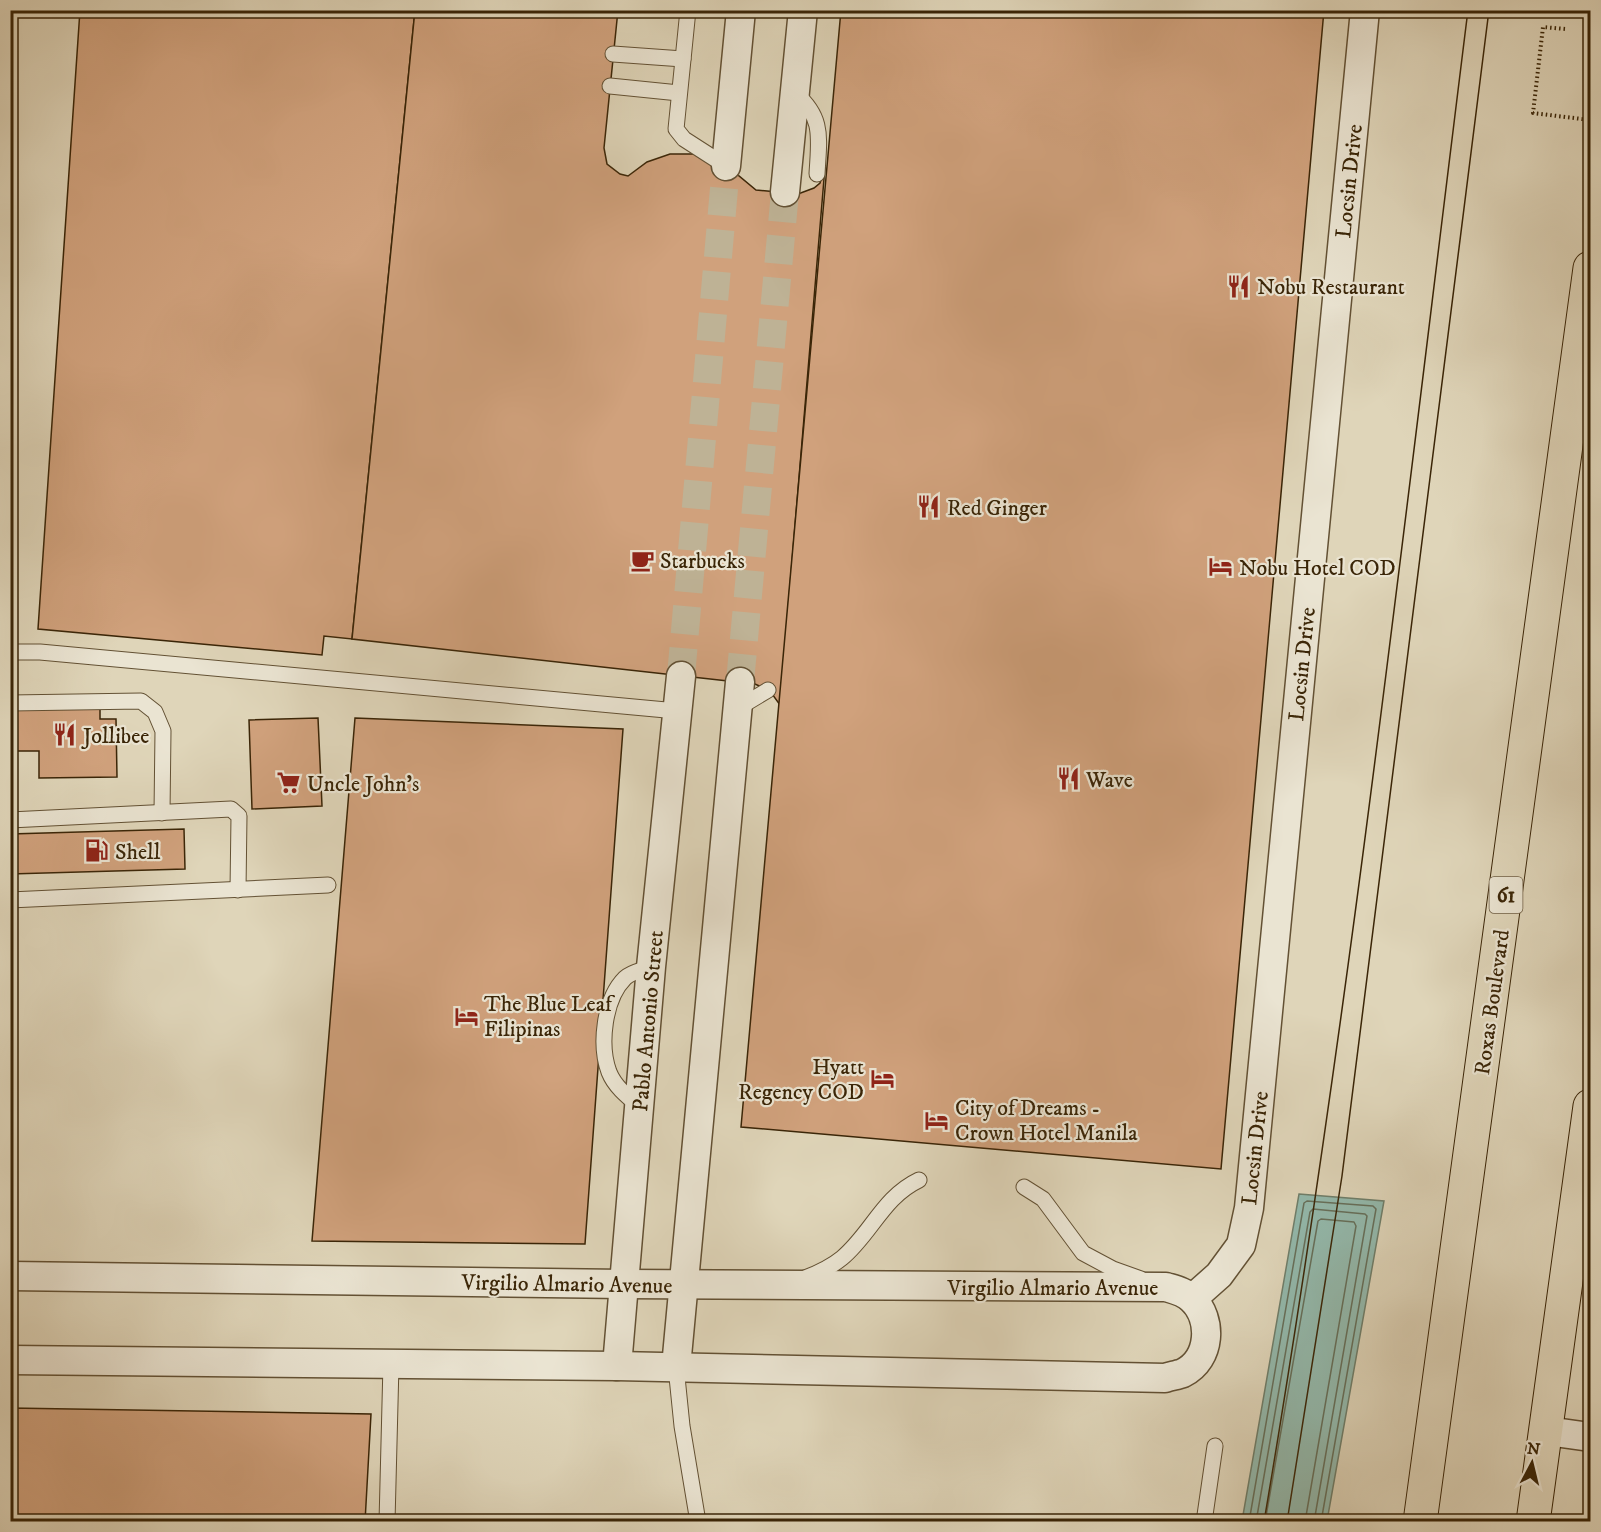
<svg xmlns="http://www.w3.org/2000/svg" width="1601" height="1532" viewBox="0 0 1601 1532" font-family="'IM FELL DW Pica',serif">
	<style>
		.water { fill: #93b9ac; stroke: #6f7e6a; stroke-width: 1.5 }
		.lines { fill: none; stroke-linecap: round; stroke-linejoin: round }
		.shore { stroke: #666f5a; stroke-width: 1.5 }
		.building { fill: #d0a17c; stroke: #3a2507; stroke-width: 1.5 }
		.street-tunnel { stroke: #beb295; stroke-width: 28; stroke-dasharray: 28 14; stroke-linecap: butt }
		.lane-casing { stroke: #635134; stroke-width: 17 }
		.street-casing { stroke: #635134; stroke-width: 31 }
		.highway-casing { stroke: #3a2507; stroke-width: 35 }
		.path { stroke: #3a2507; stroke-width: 4; stroke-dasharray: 1.5 3; stroke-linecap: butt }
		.lane { stroke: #eae4d2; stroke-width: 15 }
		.street { stroke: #eae4d2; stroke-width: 28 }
		.highway { stroke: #dfd5b9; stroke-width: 33 }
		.tram { stroke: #3a2507; stroke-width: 1.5 }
		.labels { text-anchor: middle; stroke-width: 4.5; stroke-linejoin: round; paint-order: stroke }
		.shield { fill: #eae4d2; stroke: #6f5e44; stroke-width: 1.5 }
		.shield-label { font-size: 21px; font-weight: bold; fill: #3a2507 }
		.street-label { font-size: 22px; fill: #3a2507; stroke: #eae4d2 }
		.poi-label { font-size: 22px; fill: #3a2507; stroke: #eae4d2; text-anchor: start }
	</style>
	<rect width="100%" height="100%" fill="#dfd5b9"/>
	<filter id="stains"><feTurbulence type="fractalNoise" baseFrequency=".00333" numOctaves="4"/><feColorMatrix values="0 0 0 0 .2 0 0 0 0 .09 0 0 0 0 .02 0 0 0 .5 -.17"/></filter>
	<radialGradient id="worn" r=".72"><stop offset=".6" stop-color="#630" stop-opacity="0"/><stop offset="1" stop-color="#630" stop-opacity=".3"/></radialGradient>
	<path class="water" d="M 1299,1194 L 1384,1201 L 1327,1521 L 1242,1521 Z"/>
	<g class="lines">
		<g class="shore">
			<path d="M 1249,1522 L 1304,1203 L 1307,1201 L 1373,1206 L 1376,1209 L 1321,1522"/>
			<path d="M 1256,1522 L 1310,1212 L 1313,1209 L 1365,1214 L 1367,1216 L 1314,1522"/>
			<path d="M 1265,1522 L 1318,1221 L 1321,1219 L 1354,1222 L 1356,1226 L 1305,1522"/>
		</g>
	</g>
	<g class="building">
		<path d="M 80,10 L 415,10 L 352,639 L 324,636 L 322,655 L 38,629 Z"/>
		<path d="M 415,10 L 618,10 L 604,148 L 607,164 L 620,174 L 628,176 L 647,162 L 670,154 L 697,154 L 733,171 L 756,190 L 798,194 L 814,188 L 820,183 L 825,167 L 780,705 L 770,691 L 755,684 L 352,639 Z"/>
		<path d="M 841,10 L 1324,10 L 1221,1169 L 741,1127 Z"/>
		<path d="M 100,707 L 100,719 L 116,719 L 117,777 L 39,778 L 39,751 L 14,751 L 13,708 Z"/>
		<path d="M 318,718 L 322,806 L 252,809 L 249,720 Z"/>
		<path d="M 355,718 L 623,729 L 585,1244 L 312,1241 Z"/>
		<path d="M 184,829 L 185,869 L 10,874 L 10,834 Z"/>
		<path d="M 10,1408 L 371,1414 L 365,1522 L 10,1522 Z"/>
	</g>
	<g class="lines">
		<g class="street-tunnel">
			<path d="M 681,676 L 726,166"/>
			<path d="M 740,682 L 785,192"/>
		</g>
		<defs>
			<g id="lane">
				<path d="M 688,10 L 676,129 L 684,139 L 726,166"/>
				<path d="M 613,54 L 683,59"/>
				<path d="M 610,86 L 679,93"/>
				<path d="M 795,93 C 824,118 819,137 817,174"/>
				<path d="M 10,652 L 40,652 L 677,711"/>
				<path d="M 10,703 L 141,701 L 155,712 L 163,731 L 162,813"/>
				<path d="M 738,708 L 768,690"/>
				<path d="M 10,820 L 231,809 L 239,816 L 238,890"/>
				<path d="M 10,900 L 328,885"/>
				<path d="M 640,1107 C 628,1097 615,1087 609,1072 C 599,1045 604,999 625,978 C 631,972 643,970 651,967"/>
				<path d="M 1024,1187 L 1043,1199 L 1083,1253 L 1113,1269 L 1141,1279"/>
				<path d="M 805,1278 C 818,1273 831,1267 842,1258 C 871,1234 883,1197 919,1180"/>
				<path d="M 676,1367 L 682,1426 L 698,1522"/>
				<path d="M 387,1522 L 391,1364"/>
				<path d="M 1204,1522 L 1215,1446"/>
			</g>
			<g id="street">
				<path d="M 726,166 L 741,10"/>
				<path d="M 785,192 L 803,10"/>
				<path d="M 10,1276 L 624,1284 L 1166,1287 C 1176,1290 1185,1292 1192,1299 C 1213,1319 1211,1359 1183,1373 C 1178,1375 1171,1376 1165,1378 L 617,1366 L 10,1360"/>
				<path d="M 1192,1299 L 1219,1275 L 1241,1245 L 1249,1208 L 1365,10"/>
				<path d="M 617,1366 L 651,967 L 681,676"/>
				<path d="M 676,1367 L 740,682"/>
				<path d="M 1547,1431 L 1590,1437"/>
			</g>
			<g id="highway">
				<path d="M 1420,1522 L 1590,268"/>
				<path d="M 1533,1522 L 1590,1106"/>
			</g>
		</defs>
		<use href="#lane" class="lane-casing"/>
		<use href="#street" class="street-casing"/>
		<use href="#highway" class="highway-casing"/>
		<path class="path" d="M 1565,29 L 1543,27 L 1533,113 L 1590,120"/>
		<use href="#lane" class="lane"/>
		<use href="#street" class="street"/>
		<use href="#highway" class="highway"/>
		<g class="tram">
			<path d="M 1264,1522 C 1349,1020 1405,515 1468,10"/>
			<path d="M 1287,1522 L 1342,1176 L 1489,10"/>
		</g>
	</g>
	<defs>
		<symbol id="restaurant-bare" viewBox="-9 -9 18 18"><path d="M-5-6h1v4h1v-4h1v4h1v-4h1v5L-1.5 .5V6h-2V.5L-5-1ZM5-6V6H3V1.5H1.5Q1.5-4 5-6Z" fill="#8f2418" stroke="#eae4d2" stroke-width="2.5" paint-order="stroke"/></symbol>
		<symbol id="cafe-bare" viewBox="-9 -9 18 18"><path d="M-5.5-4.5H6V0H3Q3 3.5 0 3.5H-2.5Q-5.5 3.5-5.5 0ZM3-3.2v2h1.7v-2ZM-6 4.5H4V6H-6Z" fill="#8f2418" stroke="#eae4d2" stroke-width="2.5" paint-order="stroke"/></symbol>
		<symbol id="hotel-bare" viewBox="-9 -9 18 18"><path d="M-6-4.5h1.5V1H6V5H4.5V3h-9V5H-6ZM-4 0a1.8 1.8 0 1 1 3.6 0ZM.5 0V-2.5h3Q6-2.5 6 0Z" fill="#8f2418" stroke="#eae4d2" stroke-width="2.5" paint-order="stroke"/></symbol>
		<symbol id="supermarket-bare" viewBox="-9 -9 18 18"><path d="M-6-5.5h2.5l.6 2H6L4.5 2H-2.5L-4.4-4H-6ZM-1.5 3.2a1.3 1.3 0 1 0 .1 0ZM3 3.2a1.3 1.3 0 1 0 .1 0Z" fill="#8f2418" stroke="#eae4d2" stroke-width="2.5" paint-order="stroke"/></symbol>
		<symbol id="fuel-bare" viewBox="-9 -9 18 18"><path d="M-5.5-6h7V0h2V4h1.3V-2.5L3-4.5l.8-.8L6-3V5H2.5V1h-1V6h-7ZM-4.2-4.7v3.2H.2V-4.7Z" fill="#8f2418" stroke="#eae4d2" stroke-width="2.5" paint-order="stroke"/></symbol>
	</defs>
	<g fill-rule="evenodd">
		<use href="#restaurant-bare" x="1222" y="270" width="33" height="33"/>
		<use href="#restaurant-bare" x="912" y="490" width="33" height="33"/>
		<use href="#cafe-bare" x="626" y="544" width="33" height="33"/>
		<use href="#hotel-bare" x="1204" y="550" width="33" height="33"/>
		<use href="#restaurant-bare" x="48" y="718" width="33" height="33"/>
		<use href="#restaurant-bare" x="1052" y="762" width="33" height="33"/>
		<use href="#supermarket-bare" x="272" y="766" width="33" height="33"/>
		<use href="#fuel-bare" x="80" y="834" width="33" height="33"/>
		<use href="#hotel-bare" x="450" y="1000" width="33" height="33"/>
		<use href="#hotel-bare" x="866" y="1062" width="33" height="33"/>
		<use href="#hotel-bare" x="920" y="1104" width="33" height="33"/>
	</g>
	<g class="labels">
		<rect class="shield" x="1489.5" y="877" width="33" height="36" rx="4.5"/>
		<g class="shield-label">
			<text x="1506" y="902">61</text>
		</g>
		<g class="street-label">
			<text transform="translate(1348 181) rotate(-84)" y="8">Locsin Drive</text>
			<text transform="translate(1301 664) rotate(-84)" y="8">Locsin Drive</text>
			<text transform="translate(1491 1002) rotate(-82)" y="8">Roxas Boulevard</text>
			<text transform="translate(647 1021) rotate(-85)" y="8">Pablo Antonio Street</text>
			<text transform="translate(1254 1148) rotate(-84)" y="8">Locsin Drive</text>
			<text transform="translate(567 1283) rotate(1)" y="8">Virgilio Almario Avenue</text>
			<text x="1053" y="1295">Virgilio Almario Avenue</text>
		</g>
		<g class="poi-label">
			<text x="1257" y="294">Nobu Restaurant</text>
			<text x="947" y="515">Red Ginger</text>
			<text x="660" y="568">Starbucks</text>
			<text x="1239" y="575">Nobu Hotel COD</text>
			<text x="83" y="743">Jollibee</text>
			<text x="1086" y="787">Wave</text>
			<text x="307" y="791">Uncle John's</text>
			<text x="115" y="859">Shell</text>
			<text x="484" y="1011">The Blue Leaf<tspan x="484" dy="25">Filipinas</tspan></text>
			<text x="864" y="1074" text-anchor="end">Hyatt<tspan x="864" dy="25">Regency COD</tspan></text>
			<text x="955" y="1115">City of Dreams -<tspan x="955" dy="25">Crown Hotel Manila</tspan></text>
		</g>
	</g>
	<rect width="1601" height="1532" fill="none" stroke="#dfd5b9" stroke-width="36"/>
	<rect x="12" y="12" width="1577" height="1508" fill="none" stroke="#3a2507" stroke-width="3"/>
	<rect x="18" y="18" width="1565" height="1496" fill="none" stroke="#3a2507" stroke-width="1.5"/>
	<g transform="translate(1532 1463) rotate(7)" stroke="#eae4d2" stroke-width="4.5" paint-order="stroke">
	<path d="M0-4.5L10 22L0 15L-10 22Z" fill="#3a2507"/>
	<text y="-9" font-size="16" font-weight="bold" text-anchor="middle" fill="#3a2507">N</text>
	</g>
	<rect width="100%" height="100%" filter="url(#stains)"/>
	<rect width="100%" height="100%" fill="url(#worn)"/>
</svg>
